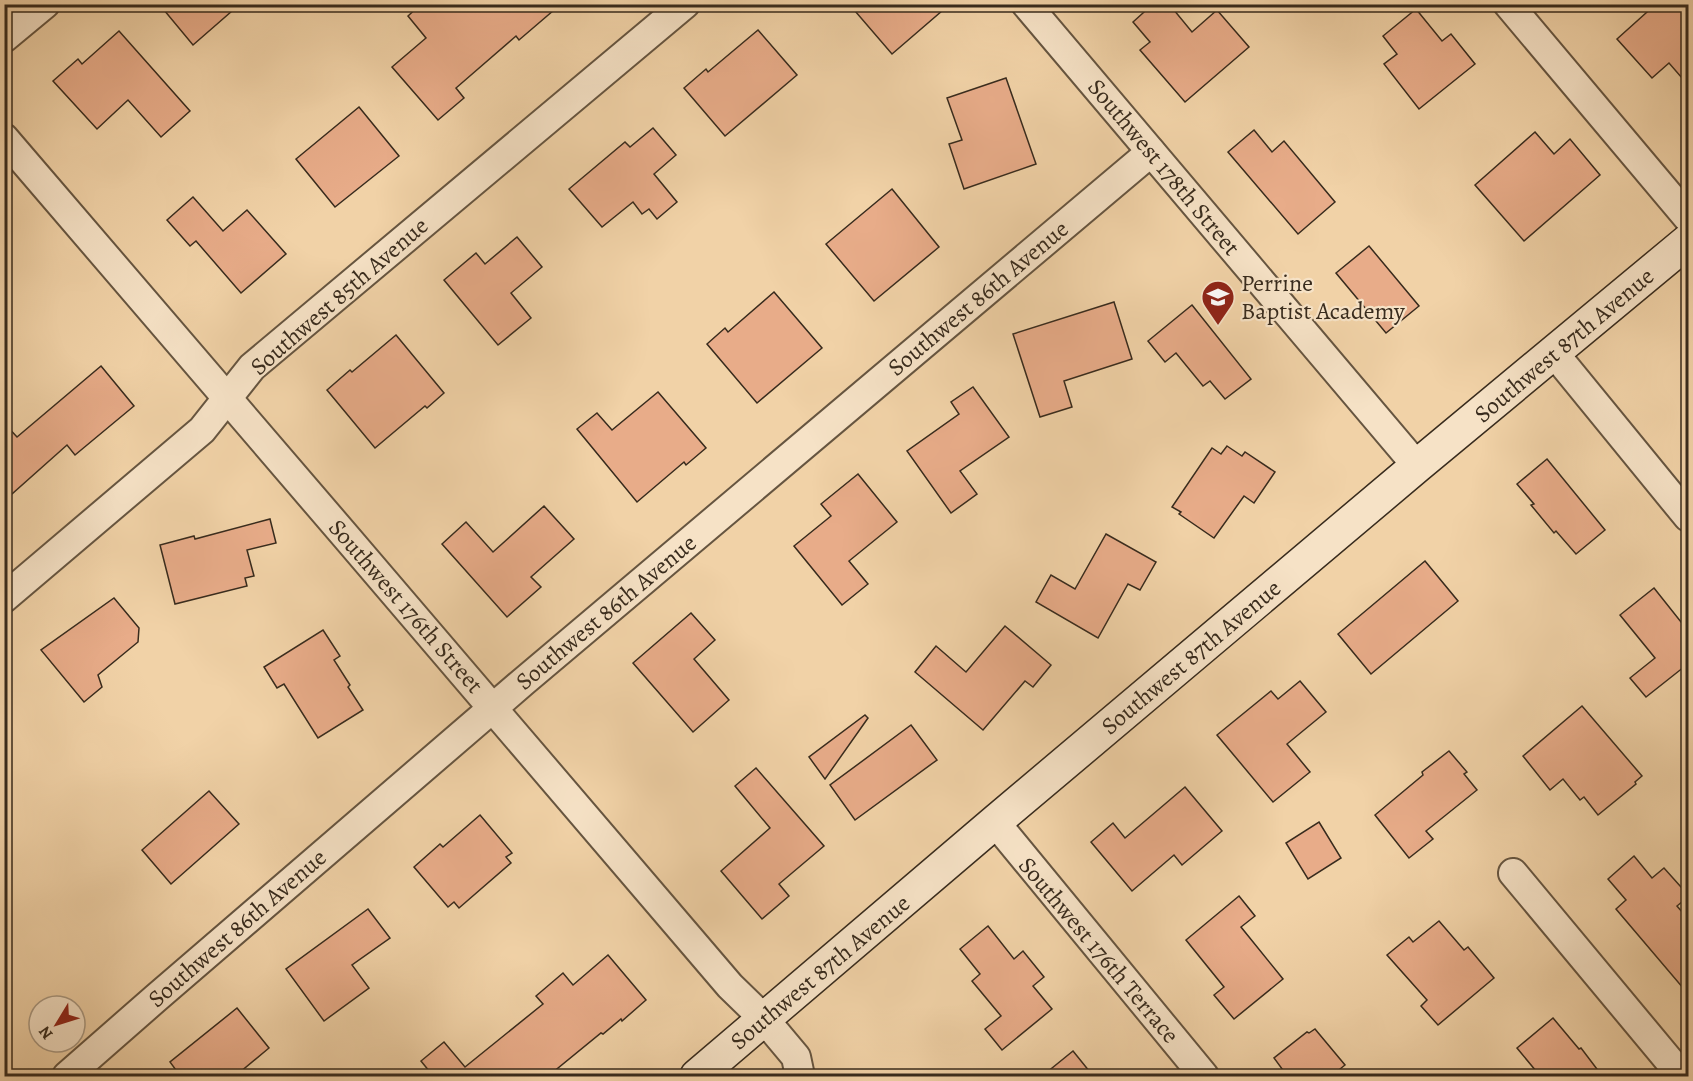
<svg xmlns="http://www.w3.org/2000/svg" width="1693" height="1081" viewBox="0 0 1693 1081" font-family="Alegreya,serif">
	<style>
		.building { fill: #e8ac89; stroke: #382b1d; stroke-width: 1.5 }
		.lines { fill: none; stroke-linecap: round; stroke-linejoin: round }
		.street-casing { stroke: #665540; stroke-width: 32 }
		.secondary-casing { stroke: #382b1d; stroke-width: 36 }
		.street { stroke: #f6e2c6; stroke-width: 28 }
		.secondary { stroke: #f6e2c6; stroke-width: 33 }
		.labels { text-anchor: middle; stroke-width: 4.5; stroke-linejoin: round; paint-order: stroke }
		.street-label { font-size: 24px; fill: #382b1d; stroke: #f6e2c6 }
		.poi-label { font-size: 24px; fill: #382b1d; stroke: #f6e2c6; text-anchor: start }
	</style>
	<rect width="100%" height="100%" fill="#f1d2a7"/>
	<filter id="stains"><feTurbulence type="fractalNoise" baseFrequency=".00333" numOctaves="4"/><feColorMatrix values="0 0 0 0 .2 0 0 0 0 .09 0 0 0 0 .02 0 0 0 .5 -.17"/></filter>
	<radialGradient id="worn" r=".72"><stop offset=".6" stop-color="#630" stop-opacity="0"/><stop offset="1" stop-color="#630" stop-opacity=".3"/></radialGradient>
	<g class="building">
		<path d="M 159,4 L 240,4 L 193,45 Z"/>
		<path d="M 421,4 L 561,4 L 519,40 L 516,36 L 456,88 L 464,98 L 438,120 L 392,67 L 426,38 L 408,16 Z"/>
		<path d="M 849,4 L 950,4 L 892,54 Z"/>
		<path d="M 1153,4 L 1169,4 L 1192,32 L 1217,10 L 1249,47 L 1185,102 L 1140,50 L 1150,42 L 1133,22 Z"/>
		<path d="M 1656,4 L 1689,4 L 1689,86 L 1669,63 L 1652,78 L 1617,39 Z"/>
		<path d="M 1416,9 L 1442,41 L 1451,34 L 1475,64 L 1419,109 L 1384,64 L 1397,54 L 1383,36 Z"/>
		<path d="M 758,30 L 797,75 L 725,136 L 684,88 L 706,69 L 708,72 Z"/>
		<path d="M 119,31 L 190,111 L 161,137 L 128,100 L 97,129 L 53,81 L 78,59 L 82,64 Z"/>
		<path d="M 1006,78 L 1036,164 L 964,189 L 949,144 L 962,140 L 947,98 Z"/>
		<path d="M 359,107 L 399,156 L 335,207 L 296,159 Z"/>
		<path d="M 653,128 L 676,155 L 654,174 L 677,202 L 657,219 L 649,209 L 642,214 L 633,202 L 602,227 L 569,189 L 625,142 L 630,147 Z"/>
		<path d="M 1254,130 L 1272,152 L 1284,141 L 1335,202 L 1298,234 L 1228,152 Z"/>
		<path d="M 1535,132 L 1554,154 L 1570,139 L 1600,175 L 1524,241 L 1475,185 Z"/>
		<path d="M 892,189 L 939,247 L 874,301 L 826,244 Z"/>
		<path d="M 193,197 L 223,231 L 247,210 L 286,254 L 241,293 L 196,241 L 190,246 L 167,220 Z"/>
		<path d="M 517,237 L 542,267 L 511,293 L 531,318 L 498,345 L 444,280 L 476,253 L 485,264 Z"/>
		<path d="M 1369,246 L 1419,306 L 1386,333 L 1336,273 Z"/>
		<path d="M 774,292 L 822,348 L 757,403 L 707,344 L 725,328 L 728,332 Z"/>
		<path d="M 1114,302 L 1132,359 L 1064,381 L 1072,407 L 1040,417 L 1013,334 Z"/>
		<path d="M 1192,305 L 1251,379 L 1225,399 L 1210,381 L 1203,386 L 1176,353 L 1165,362 L 1148,341 Z"/>
		<path d="M 396,335 L 444,393 L 427,408 L 425,406 L 375,448 L 327,390 L 350,370 L 352,372 Z"/>
		<path d="M 101,366 L 134,406 L 75,455 L 67,445 L 4,501 L 4,423 L 17,437 Z"/>
		<path d="M 973,387 L 1009,437 L 960,471 L 977,494 L 951,513 L 907,451 L 959,414 L 951,402 Z"/>
		<path d="M 658,392 L 706,448 L 686,465 L 684,462 L 637,502 L 577,429 L 597,413 L 612,430 Z"/>
		<path d="M 1227,446 L 1242,456 L 1245,452 L 1275,472 L 1254,503 L 1244,496 L 1214,538 L 1179,514 L 1181,512 L 1172,507 L 1212,448 L 1221,454 Z"/>
		<path d="M 1547,459 L 1605,530 L 1576,554 L 1556,531 L 1554,533 L 1531,505 L 1534,504 L 1517,484 Z"/>
		<path d="M 858,474 L 897,522 L 849,561 L 868,584 L 842,605 L 794,546 L 831,516 L 821,504 Z"/>
		<path d="M 544,506 L 574,539 L 531,577 L 541,587 L 507,617 L 442,544 L 466,522 L 493,552 Z"/>
		<path d="M 270,519 L 276,543 L 247,550 L 254,576 L 245,578 L 247,586 L 175,604 L 160,545 L 194,536 L 195,539 Z"/>
		<path d="M 1106,534 L 1156,562 L 1140,590 L 1128,584 L 1098,638 L 1036,602 L 1051,575 L 1075,589 Z"/>
		<path d="M 1425,561 L 1458,601 L 1371,674 L 1338,634 Z"/>
		<path d="M 1654,588 L 1689,632 L 1689,663 L 1646,697 L 1630,678 L 1655,658 L 1620,615 Z"/>
		<path d="M 114,598 L 139,628 L 138,642 L 98,675 L 102,687 L 84,702 L 41,650 Z"/>
		<path d="M 691,613 L 715,640 L 694,659 L 729,700 L 693,732 L 633,663 Z"/>
		<path d="M 1005,626 L 1051,665 L 1033,687 L 1025,681 L 983,730 L 915,672 L 936,646 L 966,672 Z"/>
		<path d="M 323,630 L 340,656 L 334,660 L 350,685 L 348,687 L 363,710 L 318,738 L 284,684 L 277,688 L 264,667 Z"/>
		<path d="M 1300,681 L 1326,712 L 1287,744 L 1310,772 L 1273,802 L 1217,735 L 1271,691 L 1278,699 Z"/>
		<path d="M 1582,706 L 1642,776 L 1635,782 L 1636,784 L 1598,815 L 1584,797 L 1580,800 L 1563,779 L 1550,790 L 1523,756 Z"/>
		<path d="M 865,715 L 868,718 L 825,779 L 809,757 Z"/>
		<path d="M 911,725 L 937,760 L 855,820 L 830,785 Z"/>
		<path d="M 1449,751 L 1467,772 L 1464,774 L 1477,790 L 1426,831 L 1433,839 L 1409,858 L 1375,815 L 1423,775 L 1422,772 Z"/>
		<path d="M 756,768 L 824,846 L 779,884 L 789,896 L 762,919 L 721,871 L 770,828 L 735,786 Z"/>
		<path d="M 1185,787 L 1222,831 L 1182,865 L 1174,855 L 1132,891 L 1091,842 L 1113,823 L 1125,838 Z"/>
		<path d="M 209,791 L 239,824 L 171,884 L 142,850 Z"/>
		<path d="M 480,815 L 512,853 L 506,857 L 511,863 L 459,908 L 454,902 L 448,907 L 414,867 L 440,844 L 443,847 Z"/>
		<path d="M 1319,822 L 1341,858 L 1308,879 L 1286,843 Z"/>
		<path d="M 1634,856 L 1652,878 L 1664,868 L 1689,896 L 1677,906 L 1689,920 L 1689,995 L 1616,909 L 1626,900 L 1608,879 Z"/>
		<path d="M 1239,896 L 1255,916 L 1241,927 L 1283,979 L 1234,1019 L 1214,995 L 1224,987 L 1186,940 Z"/>
		<path d="M 368,909 L 390,938 L 352,965 L 369,988 L 324,1021 L 286,969 Z"/>
		<path d="M 1439,921 L 1464,950 L 1468,947 L 1494,978 L 1438,1025 L 1421,1006 L 1427,1000 L 1387,955 L 1409,937 L 1413,942 Z"/>
		<path d="M 988,926 L 1014,959 L 1023,951 L 1044,977 L 1033,986 L 1052,1009 L 1002,1050 L 985,1029 L 1001,1016 L 972,981 L 980,974 L 960,949 Z"/>
		<path d="M 608,955 L 646,1000 L 622,1021 L 621,1019 L 603,1034 L 601,1033 L 547,1077 L 434,1077 L 421,1061 L 444,1042 L 465,1067 L 543,1004 L 536,996 L 563,973 L 573,985 Z"/>
		<path d="M 237,1008 L 269,1048 L 234,1077 L 181,1077 L 170,1062 Z"/>
		<path d="M 1553,1018 L 1579,1049 L 1581,1048 L 1603,1077 L 1541,1077 L 1517,1048 Z"/>
		<path d="M 1315,1029 L 1345,1065 L 1330,1077 L 1288,1077 L 1274,1058 L 1307,1032 L 1309,1033 Z"/>
		<path d="M 1073,1051 L 1094,1077 L 1041,1077 Z"/>
	</g>
	<g class="lines">
		<defs>
			<g id="street">
				<path d="M 1026,4 L 1417,466"/>
				<path d="M 1508,4 L 1688,218"/>
				<path d="M 4,38 L 45,4"/>
				<path d="M 4,138 C 246,421 489,702 730,986 L 765,1020 L 796,1057 L 800,1076"/>
				<path d="M 1554,353 L 1688,517"/>
				<path d="M 4,598 L 202,430 L 252,367 L 685,4"/>
				<path d="M 995,822 L 1204,1076"/>
				<path d="M 1513,873 L 1682,1076"/>
				<path d="M 67,1076 L 156,998 L 523,682 L 1151,152"/>
			</g>
			<path id="secondary" d="M 697,1076 L 995,822 L 1417,466 L 1688,241"/>
		</defs>
		<use href="#street" class="street-casing"/>
		<use href="#secondary" class="secondary-casing"/>
		<use href="#street" class="street"/>
		<use href="#secondary" class="secondary"/>
	</g>
	<defs>
		<symbol id="school-pin" viewBox="-11 -11 22 30"><path d="M0 17L-7.5 6A9.5 9.5 0 1 1 7.5 6Z" fill="#8f2418" stroke="#f6e2c6"/><path d="M0-5L7-2L0 1L-7-2ZM-4 1L0 2.5L4 1V4Q0 6-4 4Z" fill="#fff"/></symbol>
	</defs>
	<g fill-rule="evenodd">
		<use href="#school-pin" x="1199" y="278" width="38" height="52"/>
	</g>
	<g class="labels">
		<g class="street-label">
			<text transform="translate(1164 167) rotate(50)" y="8">Southwest 178th Street</text>
			<text transform="translate(339 296) rotate(-41)" y="8">Southwest 85th Avenue</text>
			<text transform="translate(978 298) rotate(-40)" y="8">Southwest 86th Avenue</text>
			<text transform="translate(1564 345) rotate(-40)" y="8">Southwest 87th Avenue</text>
			<text transform="translate(406 606) rotate(49)" y="8">Southwest 176th Street</text>
			<text transform="translate(606 612) rotate(-40)" y="8">Southwest 86th Avenue</text>
			<text transform="translate(1191 657) rotate(-40)" y="8">Southwest 87th Avenue</text>
			<text transform="translate(237 928) rotate(-41)" y="8">Southwest 86th Avenue</text>
			<text transform="translate(1099 950) rotate(50)" y="8">Southwest 176th Terrace</text>
			<text transform="translate(820 972) rotate(-40)" y="8">Southwest 87th Avenue</text>
		</g>
		<g class="poi-label">
			<text x="1241" y="291">Perrine<tspan x="1241" dy="28">Baptist Academy</tspan></text>
		</g>
	</g>
	<rect width="1693" height="1081" fill="none" stroke="#f1d2a7" stroke-width="24"/>
	<rect x="6" y="6" width="1681" height="1069" fill="none" stroke="#382b1d" stroke-width="3"/>
	<rect x="12" y="12" width="1669" height="1057" fill="none" stroke="#382b1d" stroke-width="1.5"/>
	<g transform="translate(57 1024) rotate(232)"><circle r="28" fill="#f6e2c6" stroke="#aa9982" stroke-width="1.5"/>
	<path d="M0-4.5L10 22L0 15L-10 22Z" fill="#8f2418"/>
	<text y="-9" font-size="16" font-weight="bold" text-anchor="middle" fill="#382b1d">N</text>
	</g>
	<rect width="100%" height="100%" filter="url(#stains)"/>
	<rect width="100%" height="100%" fill="url(#worn)"/>
</svg>
